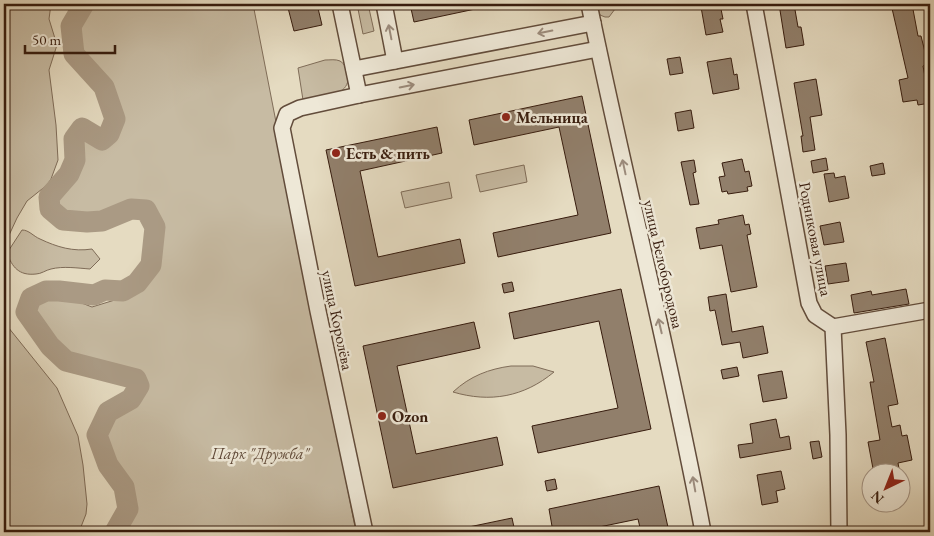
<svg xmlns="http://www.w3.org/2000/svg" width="934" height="536" viewBox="0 0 934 536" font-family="'EB Garamond',serif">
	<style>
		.green { fill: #c7bba3; stroke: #7f6c58 }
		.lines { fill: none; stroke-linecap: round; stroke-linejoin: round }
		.river { stroke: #aa9a84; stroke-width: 21 }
		.building { fill: #917f6b; stroke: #371c0e }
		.minor-casing { stroke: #624c3b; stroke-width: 18 }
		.minor { stroke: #eee8d7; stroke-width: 15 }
		.oneway { stroke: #9c8c7d }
		.poi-dot { fill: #8f2418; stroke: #eee8d7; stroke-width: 2 }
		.labels { text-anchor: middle; stroke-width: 5; stroke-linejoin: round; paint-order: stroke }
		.poi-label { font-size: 16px; font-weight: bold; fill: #371c0e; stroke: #eee8d7; text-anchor: start }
		.street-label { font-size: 16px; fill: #371c0e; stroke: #eee8d7 }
		.park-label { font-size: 16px; font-style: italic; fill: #624c3b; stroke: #eee8d7 }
	</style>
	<rect width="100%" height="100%" fill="#e5dbc1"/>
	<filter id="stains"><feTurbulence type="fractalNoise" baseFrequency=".004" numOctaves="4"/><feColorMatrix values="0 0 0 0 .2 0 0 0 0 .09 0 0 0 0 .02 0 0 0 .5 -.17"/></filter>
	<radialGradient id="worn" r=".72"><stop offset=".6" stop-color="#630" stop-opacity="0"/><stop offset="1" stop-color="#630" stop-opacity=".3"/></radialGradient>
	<g class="green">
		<path d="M 4,4 L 51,4 L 49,19 L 57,45 L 49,70 L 56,125 L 58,160 L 51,179 L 47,185 L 27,201 L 17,218 L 4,246 Z"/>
		<path d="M 90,4 L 253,4 L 356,532 L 121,532 L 131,511 L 132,497 L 129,484 L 122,471 L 111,461 L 106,449 L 105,435 L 110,421 L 141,389 L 139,376 L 114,364 L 69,357 L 59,348 L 50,336 L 44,324 L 34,314 L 37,300 L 51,298 L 79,302 L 92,307 L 118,299 L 130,292 L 155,252 L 147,206 L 134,202 L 121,206 L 96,219 L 68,218 L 56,213 L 54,199 L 81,167 L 78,153 L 82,139 C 100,142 105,143 118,130 C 119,116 117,100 110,89 C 108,84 102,82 99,78 C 80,52 73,33 90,4 Z"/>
		<path d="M 357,4 L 368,4 L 374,31 L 363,34 Z"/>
		<path d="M 596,4 L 614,4 L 615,9 L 609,17 L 605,17 L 600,15 Z"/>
		<path d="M 325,60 C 330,60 336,59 340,61 C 351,68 351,85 341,91 C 332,98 314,98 303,100 L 298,68 Z"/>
		<path d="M 524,165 L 527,182 L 480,192 L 476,175 Z"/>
		<path d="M 449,182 L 452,198 L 405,208 L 401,192 Z"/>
		<path d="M 22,230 C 29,230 33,236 40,239 C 57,247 73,252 92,249 L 100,259 L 90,269 C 77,268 63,266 51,269 C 46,270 41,274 36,274 C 19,276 12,267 7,253 Z"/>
		<path d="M 4,322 L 57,388 L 78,436 L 83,465 L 87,504 L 86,514 L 79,532 L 4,532 Z"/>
		<path d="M 511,366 L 533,366 L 554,372 C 524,397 490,403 453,392 C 470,376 489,369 511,366 Z"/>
	</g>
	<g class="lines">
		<path class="river" d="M 84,4 L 71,26 L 74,54 L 104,87 L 115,119 L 109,134 L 102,140 L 82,128 L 74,139 L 75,160 L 69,174 L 49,197 L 50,209 L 63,220 L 87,222 L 102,221 L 131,209 L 146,210 L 155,227 L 151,265 L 137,283 L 123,291 L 105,290 L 94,295 L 59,291 L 46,291 L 31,298 L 26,312 L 50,346 L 66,361 L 136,379 L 139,386 L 131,399 L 108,412 L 97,435 L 108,465 L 124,487 L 128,509 L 115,532"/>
	</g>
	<g class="building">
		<path d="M 287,4 L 317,4 L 322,25 L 294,31 Z"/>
		<path d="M 410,4 L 480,4 L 480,8 L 414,22 Z"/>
		<path d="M 720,4 L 723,19 L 720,19 L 723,32 L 706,35 L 701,7 Z"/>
		<path d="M 779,4 L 794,4 L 798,27 L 801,27 L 804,45 L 786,48 Z"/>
		<path d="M 891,4 L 912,4 L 918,36 L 921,36 L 928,64 L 923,66 L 930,103 L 918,105 L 917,100 L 903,102 L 899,80 L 908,78 Z"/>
		<path d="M 680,57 L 683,73 L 670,75 L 667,59 Z"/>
		<path d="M 731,58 L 734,75 L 737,74 L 739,89 L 713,94 L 707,62 Z"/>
		<path d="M 816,79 L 822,115 L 810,117 L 815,150 L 803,152 L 801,136 L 803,136 L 794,83 Z"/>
		<path d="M 582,96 L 611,233 L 498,257 L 493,233 L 578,215 L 559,127 L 474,145 L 469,120 Z"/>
		<path d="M 691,110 L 694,128 L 678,131 L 675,113 Z"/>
		<path d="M 437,127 L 442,153 L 360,171 L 378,257 L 460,239 L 465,263 L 355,286 L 326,150 Z"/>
		<path d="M 826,158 L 828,170 L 813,173 L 811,161 Z"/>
		<path d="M 742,159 L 745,172 L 749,171 L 752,186 L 747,187 L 748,191 L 728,194 L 727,191 L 722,192 L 719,177 L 725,176 L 722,163 Z"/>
		<path d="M 694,160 L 696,172 L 693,173 L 699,204 L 690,205 L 681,162 Z"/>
		<path d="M 883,163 L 885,174 L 872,176 L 870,166 Z"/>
		<path d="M 834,173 L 835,178 L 845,176 L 849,198 L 829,202 L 824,174 Z"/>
		<path d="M 743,215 L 745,225 L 749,224 L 751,234 L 747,235 L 757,287 L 731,292 L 722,245 L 700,249 L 696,228 L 719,224 L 718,220 Z"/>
		<path d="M 840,222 L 844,242 L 824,245 L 820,226 Z"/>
		<path d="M 846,263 L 849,281 L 828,284 L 825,266 Z"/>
		<path d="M 512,282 L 514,291 L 504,293 L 502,284 Z"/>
		<path d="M 621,289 L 651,429 L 538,453 L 532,426 L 618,408 L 599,321 L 514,339 L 509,313 Z"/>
		<path d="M 906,289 L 909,304 L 854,313 L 851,295 L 871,291 L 872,295 Z"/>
		<path d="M 726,294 L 732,332 L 763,326 L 768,353 L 743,358 L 740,342 L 722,345 L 715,310 L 710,311 L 708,297 Z"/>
		<path d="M 474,322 L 480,348 L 397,366 L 416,454 L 497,437 L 503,465 L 393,488 L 363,346 Z"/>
		<path d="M 885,338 L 898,404 L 888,406 L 892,427 L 900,425 L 902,436 L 907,435 L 912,460 L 898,463 L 900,474 L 874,474 L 868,442 L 880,440 L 870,382 L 874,382 L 866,342 Z"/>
		<path d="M 737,367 L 739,376 L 723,379 L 721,370 Z"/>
		<path d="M 782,371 L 787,398 L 763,402 L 758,375 Z"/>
		<path d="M 776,419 L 780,438 L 789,436 L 791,449 L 740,458 L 738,445 L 753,443 L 750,424 Z"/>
		<path d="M 819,441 L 822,457 L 813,459 L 810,442 Z"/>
		<path d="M 781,471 L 785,489 L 776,491 L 778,502 L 762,505 L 757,475 Z"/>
		<path d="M 555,479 L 557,489 L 547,491 L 545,481 Z"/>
		<path d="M 659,486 L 669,532 L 641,532 L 638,519 L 575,532 L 553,532 L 549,509 Z"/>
		<path d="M 512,518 L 515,532 L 464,532 L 464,528 Z"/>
	</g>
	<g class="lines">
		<defs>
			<g id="minor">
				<path d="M 340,4 L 359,95"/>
				<path d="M 384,4 L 395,61"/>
				<path d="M 589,4 C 625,180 670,355 703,532"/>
				<path d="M 754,4 L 809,303 L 815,315 L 833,327 L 838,435 L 839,532"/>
				<path d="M 354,69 L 593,23"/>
				<path d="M 833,327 L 930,310"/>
				<path d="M 365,532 L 318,311 L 282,128 L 287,114 L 300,108 L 359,95 L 598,49"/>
			</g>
		</defs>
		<use href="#minor" class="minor-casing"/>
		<use href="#minor" class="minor"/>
	</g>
	<defs><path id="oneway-shaft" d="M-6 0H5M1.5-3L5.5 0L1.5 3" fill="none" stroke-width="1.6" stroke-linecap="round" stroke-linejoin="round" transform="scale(1.25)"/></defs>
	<g class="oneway">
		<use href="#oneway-shaft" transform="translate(390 32) rotate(-101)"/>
		<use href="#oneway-shaft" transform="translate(545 32) rotate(169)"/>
		<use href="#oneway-shaft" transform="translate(407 86) rotate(-11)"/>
		<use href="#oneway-shaft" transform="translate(624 167) rotate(-102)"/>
		<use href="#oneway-shaft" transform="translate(660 326) rotate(-103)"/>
		<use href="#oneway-shaft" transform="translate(694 484) rotate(-100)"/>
	</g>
	<g class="poi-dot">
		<circle cx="506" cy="117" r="5"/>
		<circle cx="336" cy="153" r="5"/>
		<circle cx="382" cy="416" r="5"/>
	</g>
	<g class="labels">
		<g class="poi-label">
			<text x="516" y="123">Мельница</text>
			<text x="346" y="159">Есть &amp; пить</text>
			<text x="392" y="422">Ozon</text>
		</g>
		<g class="street-label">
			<text transform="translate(816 239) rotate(79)" y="6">Родниковая улица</text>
			<text transform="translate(664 264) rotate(77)" y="6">улица Белобородова</text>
			<text transform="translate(338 320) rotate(78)" y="6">улица Королёва</text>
		</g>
		<g class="park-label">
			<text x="260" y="459">Парк "Дружба"</text>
		</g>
	</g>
	<rect width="934" height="536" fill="none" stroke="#e5dbc1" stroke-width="20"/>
	<rect x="5" y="5" width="924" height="526" fill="none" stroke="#371c0e" stroke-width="2.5"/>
	<rect x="10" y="10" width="914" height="516" fill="none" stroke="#371c0e"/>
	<g transform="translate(886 488) rotate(223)"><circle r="24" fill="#eee8d7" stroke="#a59687"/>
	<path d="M0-4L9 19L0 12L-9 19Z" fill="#8f2418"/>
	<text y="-8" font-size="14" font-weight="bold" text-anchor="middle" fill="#371c0e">N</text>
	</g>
	<path d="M25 45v8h90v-8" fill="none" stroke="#371c0e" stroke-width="2.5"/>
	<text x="32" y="45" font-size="15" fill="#371c0e" stroke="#eee8d7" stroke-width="4" paint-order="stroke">50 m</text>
	<rect width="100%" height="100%" filter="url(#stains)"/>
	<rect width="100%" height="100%" fill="url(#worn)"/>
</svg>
